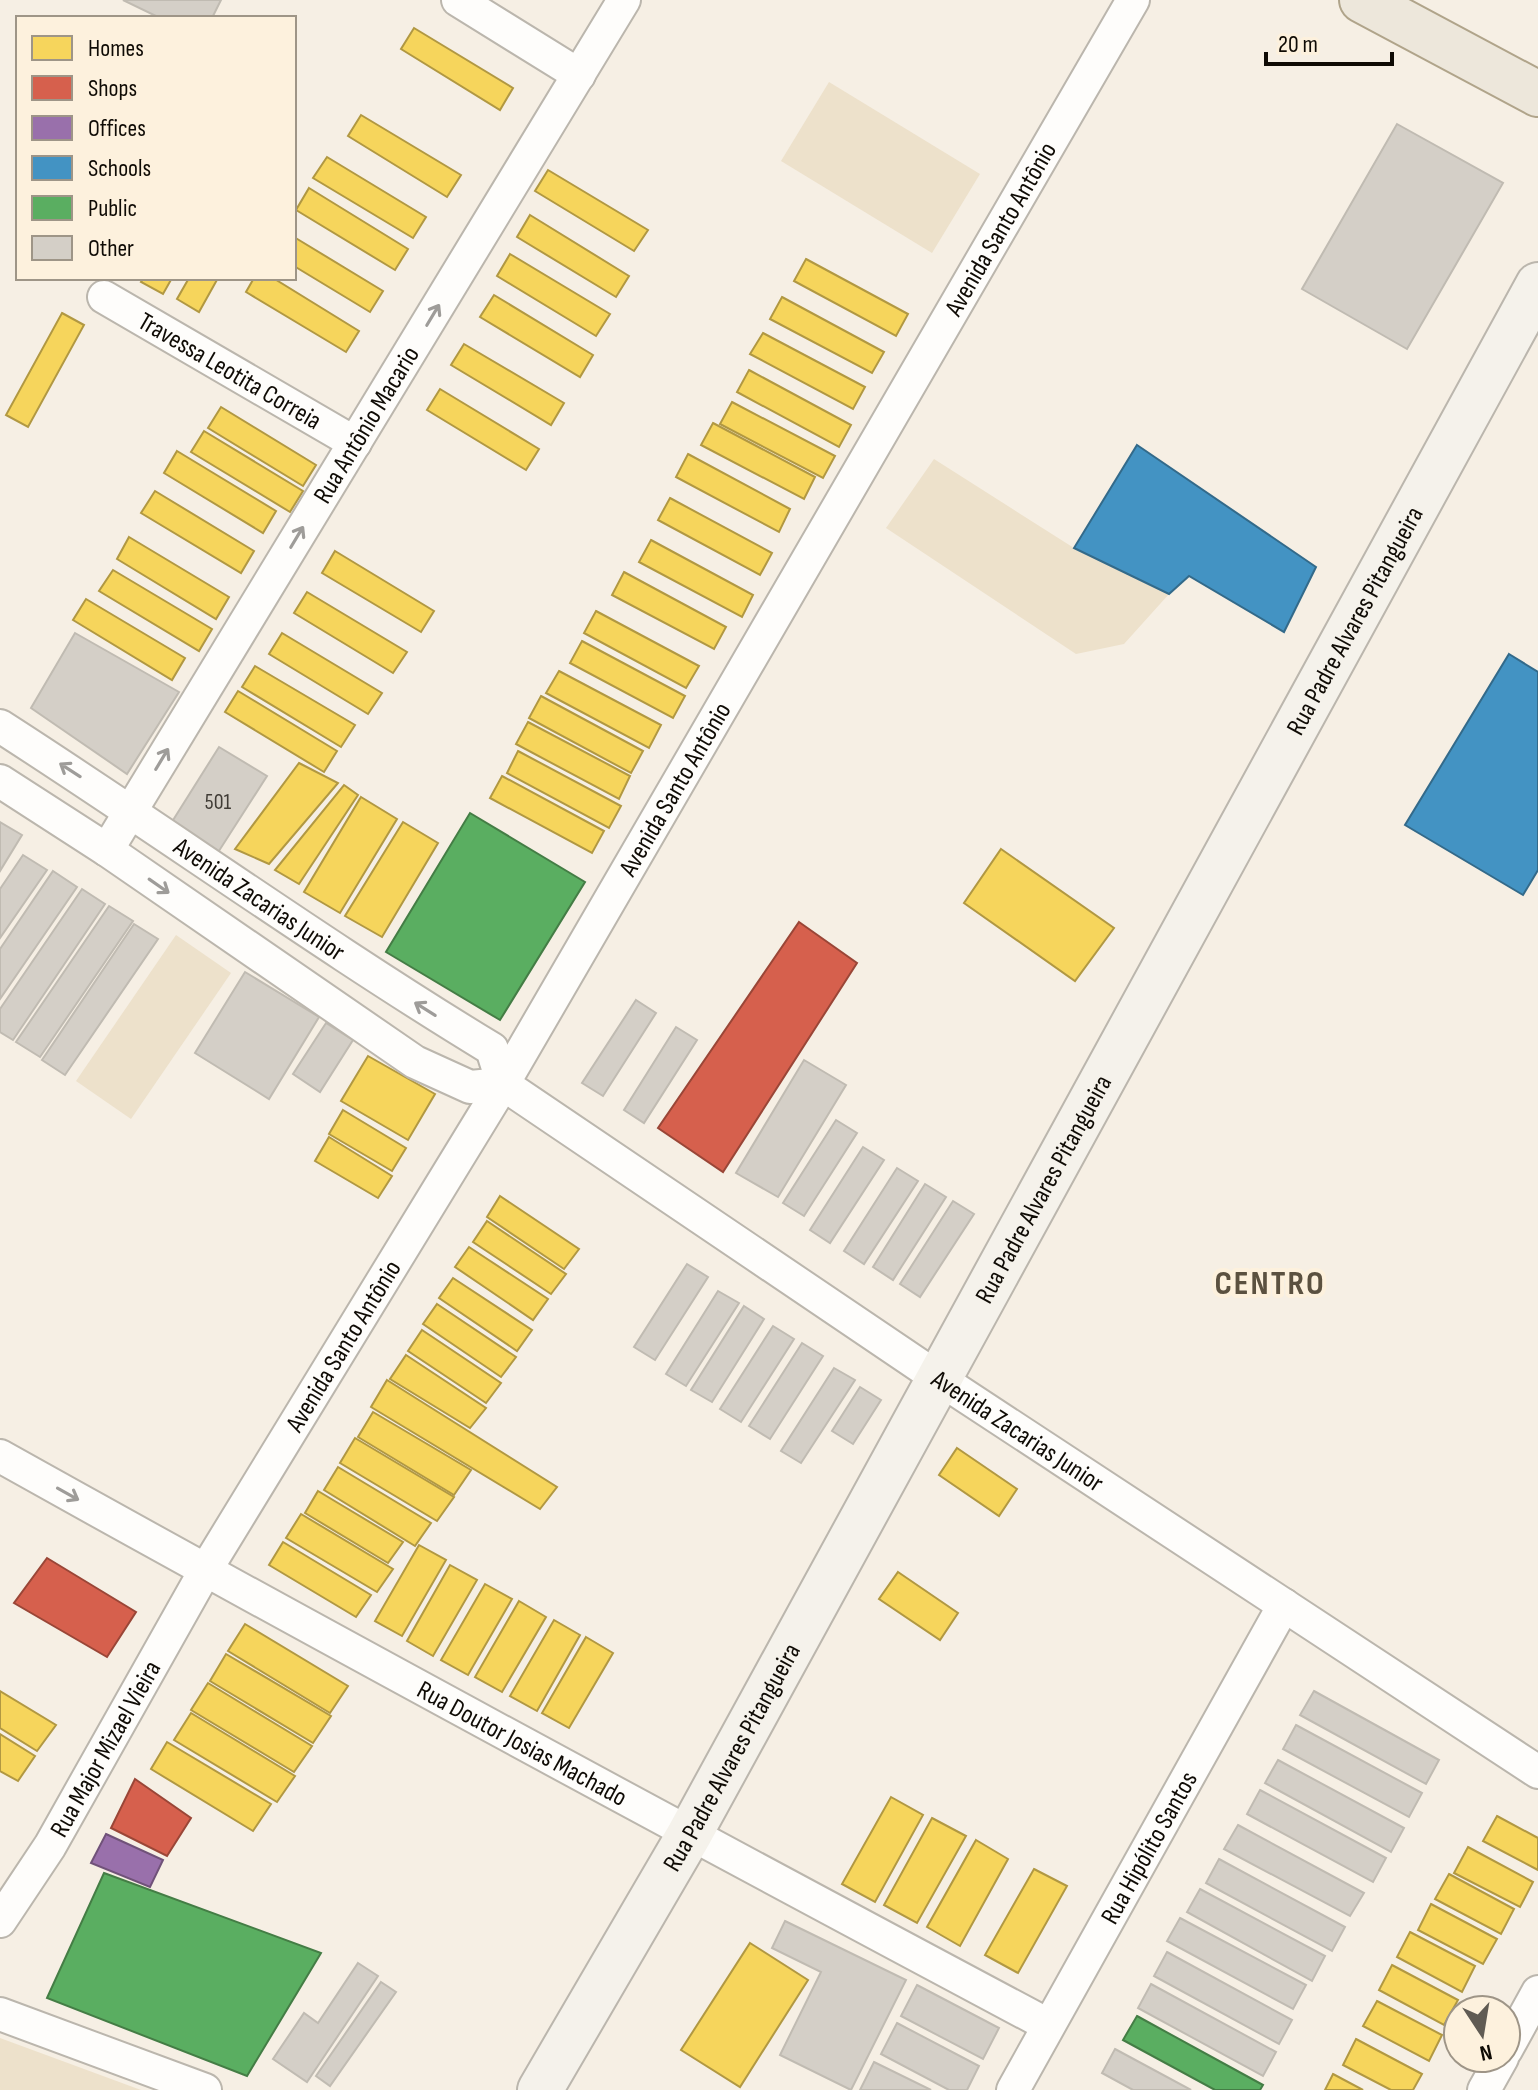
<svg xmlns="http://www.w3.org/2000/svg" width="1538" height="2090" viewBox="0 0 1538 2090" font-family="'Sofia Sans Condensed',sans-serif">
	<style>
		.green { fill: #ede1cb }
		.homes { fill: #f6d55c; stroke: #b19842; stroke-width: 2 }
		.shops { fill: #d6604d; stroke: #9a4637; stroke-width: 2 }
		.offices { fill: #9970ab; stroke: #705279; stroke-width: 2 }
		.schools { fill: #4393c3; stroke: #336a8a; stroke-width: 2 }
		.public { fill: #5aae61; stroke: #447d45; stroke-width: 2 }
		.building { fill: #d4cfc7; stroke: #c0bbb2; stroke-width: 2 }
		.lines { fill: none; stroke-linecap: round; stroke-linejoin: round }
		.street-casing { stroke: #bbb6ad; stroke-width: 36 }
		.secondary-casing { stroke: #bbb6ad; stroke-width: 48 }
		.primary-casing { stroke: #b0a48a; stroke-width: 48 }
		.street { stroke: #fefdfb; stroke-width: 32 }
		.secondary { stroke: #f5f2eb; stroke-width: 44 }
		.primary { stroke: #ede7db; stroke-width: 44 }
		.oneway { stroke: #9e9c99 }
		.labels { text-anchor: middle; stroke-width: 8; stroke-linejoin: round; paint-order: stroke }
		.number-label { font-size: 22px; fill: #403c36 }
		.street-label { font-size: 26px; fill: #0f0b05; stroke: #fdf1dd }
		.district-label { font-size: 34px; font-weight: bold; letter-spacing: 2px; fill: #5b5140; stroke: #fdf1dd }
	</style>
	<rect width="100%" height="100%" fill="#f6efe4"/>
	<g class="green">
		<path d="M 829,82 L 980,174 L 932,253 L 781,161 Z"/>
		<path d="M 934,459 L 1074,548 L 1169,594 L 1124,644 L 1076,654 L 886,528 Z"/>
		<path d="M 176,935 L 231,973 L 131,1119 L 76,1081 Z"/>
		<path d="M 0,2038 L 141,2090 L 0,2090 Z"/>
	</g>
	<g class="homes">
		<path d="M 414,28 L 513,88 L 500,110 L 401,49 Z"/>
		<path d="M 361,115 L 461,175 L 447,197 L 348,136 Z"/>
		<path d="M 327,157 L 426,217 L 413,238 L 313,178 Z"/>
		<path d="M 548,170 L 648,230 L 634,251 L 535,191 Z"/>
		<path d="M 309,188 L 408,249 L 395,270 L 296,210 Z"/>
		<path d="M 530,215 L 629,276 L 616,297 L 517,237 Z"/>
		<path d="M 294,237 L 383,291 L 370,312 L 294,266 Z"/>
		<path d="M 510,254 L 610,314 L 596,336 L 497,276 Z"/>
		<path d="M 806,259 L 908,314 L 896,336 L 794,281 Z"/>
		<path d="M 144,278 L 172,278 L 163,294 L 141,282 Z"/>
		<path d="M 189,278 L 218,278 L 199,312 L 177,299 Z"/>
		<path d="M 254,278 L 273,278 L 359,331 L 346,352 L 246,292 Z"/>
		<path d="M 494,295 L 593,355 L 580,377 L 480,317 Z"/>
		<path d="M 782,297 L 884,352 L 872,373 L 770,319 Z"/>
		<path d="M 62,313 L 84,325 L 28,427 L 6,415 Z"/>
		<path d="M 763,333 L 865,387 L 853,409 L 750,354 Z"/>
		<path d="M 464,344 L 564,403 L 551,425 L 451,365 Z"/>
		<path d="M 749,370 L 851,425 L 839,447 L 737,392 Z"/>
		<path d="M 440,389 L 539,449 L 526,470 L 427,410 Z"/>
		<path d="M 732,402 L 835,456 L 823,478 L 720,424 Z"/>
		<path d="M 221,407 L 316,465 L 303,486 L 208,428 Z"/>
		<path d="M 713,423 L 815,477 L 804,499 L 701,445 Z"/>
		<path d="M 204,431 L 303,491 L 290,512 L 191,452 Z"/>
		<path d="M 177,451 L 276,511 L 263,533 L 164,473 Z"/>
		<path d="M 688,454 L 790,509 L 779,532 L 676,477 Z"/>
		<path d="M 155,491 L 254,551 L 241,573 L 141,513 Z"/>
		<path d="M 670,498 L 772,553 L 760,575 L 658,520 Z"/>
		<path d="M 129,537 L 229,597 L 216,619 L 117,559 Z"/>
		<path d="M 651,540 L 753,595 L 742,617 L 639,562 Z"/>
		<path d="M 335,551 L 434,611 L 421,632 L 322,573 Z"/>
		<path d="M 113,570 L 212,629 L 199,651 L 99,591 Z"/>
		<path d="M 624,572 L 726,627 L 714,649 L 612,595 Z"/>
		<path d="M 307,592 L 407,652 L 393,673 L 294,613 Z"/>
		<path d="M 86,599 L 185,658 L 172,680 L 73,620 Z"/>
		<path d="M 596,611 L 699,666 L 686,688 L 584,633 Z"/>
		<path d="M 282,633 L 382,693 L 368,714 L 269,654 Z"/>
		<path d="M 582,641 L 685,696 L 673,718 L 570,663 Z"/>
		<path d="M 255,666 L 355,725 L 341,747 L 242,687 Z"/>
		<path d="M 559,671 L 661,725 L 649,748 L 546,693 Z"/>
		<path d="M 238,691 L 337,751 L 324,772 L 225,712 Z"/>
		<path d="M 541,696 L 643,751 L 631,773 L 529,718 Z"/>
		<path d="M 528,722 L 630,776 L 619,799 L 516,744 Z"/>
		<path d="M 518,751 L 621,806 L 609,828 L 507,773 Z"/>
		<path d="M 299,763 L 338,783 L 269,864 L 235,849 Z"/>
		<path d="M 502,776 L 604,831 L 592,853 L 490,798 Z"/>
		<path d="M 344,785 L 358,795 L 299,884 L 275,870 Z"/>
		<path d="M 361,797 L 397,819 L 340,913 L 304,892 Z"/>
		<path d="M 403,822 L 438,843 L 382,937 L 345,916 Z"/>
		<path d="M 1001,849 L 1114,928 L 1075,981 L 964,903 Z"/>
		<path d="M 368,1056 L 435,1094 L 408,1140 L 341,1101 Z"/>
		<path d="M 343,1110 L 406,1148 L 392,1171 L 329,1134 Z"/>
		<path d="M 329,1137 L 392,1176 L 378,1198 L 315,1161 Z"/>
		<path d="M 500,1196 L 579,1249 L 564,1269 L 487,1217 Z"/>
		<path d="M 487,1221 L 566,1274 L 551,1294 L 473,1242 Z"/>
		<path d="M 469,1247 L 548,1299 L 533,1320 L 455,1267 Z"/>
		<path d="M 453,1278 L 532,1330 L 517,1351 L 439,1298 Z"/>
		<path d="M 437,1304 L 516,1357 L 501,1377 L 423,1324 Z"/>
		<path d="M 422,1330 L 501,1383 L 486,1403 L 408,1351 Z"/>
		<path d="M 406,1355 L 486,1408 L 470,1428 L 390,1379 Z"/>
		<path d="M 387,1380 L 557,1487 L 540,1509 L 371,1407 Z"/>
		<path d="M 373,1412 L 471,1470 L 454,1495 L 358,1437 Z"/>
		<path d="M 355,1438 L 454,1497 L 437,1521 L 340,1463 Z"/>
		<path d="M 957,1448 L 1017,1489 L 999,1516 L 939,1475 Z"/>
		<path d="M 338,1467 L 431,1523 L 415,1546 L 324,1490 Z"/>
		<path d="M 318,1491 L 403,1542 L 388,1563 L 305,1513 Z"/>
		<path d="M 301,1514 L 393,1569 L 377,1592 L 286,1538 Z"/>
		<path d="M 283,1542 L 371,1595 L 356,1617 L 269,1565 Z"/>
		<path d="M 419,1545 L 446,1560 L 402,1636 L 375,1621 Z"/>
		<path d="M 450,1565 L 477,1580 L 433,1656 L 407,1641 Z"/>
		<path d="M 898,1572 L 958,1613 L 940,1640 L 879,1599 Z"/>
		<path d="M 485,1584 L 512,1599 L 468,1675 L 441,1660 Z"/>
		<path d="M 519,1601 L 546,1617 L 502,1692 L 475,1677 Z"/>
		<path d="M 554,1620 L 580,1635 L 537,1711 L 510,1696 Z"/>
		<path d="M 245,1624 L 348,1686 L 330,1713 L 228,1651 Z"/>
		<path d="M 586,1637 L 613,1653 L 569,1728 L 542,1713 Z"/>
		<path d="M 226,1654 L 331,1716 L 313,1743 L 210,1681 Z"/>
		<path d="M 208,1683 L 312,1746 L 294,1772 L 191,1710 Z"/>
		<path d="M 0,1691 L 56,1725 L 37,1751 L 0,1728 Z"/>
		<path d="M 191,1713 L 295,1776 L 277,1802 L 174,1740 Z"/>
		<path d="M 0,1734 L 35,1756 L 18,1781 L 0,1771 Z"/>
		<path d="M 167,1742 L 271,1804 L 253,1831 L 151,1769 Z"/>
		<path d="M 891,1797 L 923,1815 L 875,1902 L 842,1884 Z"/>
		<path d="M 1497,1816 L 1538,1838 L 1538,1870 L 1483,1841 Z"/>
		<path d="M 932,1818 L 966,1836 L 917,1923 L 884,1905 Z"/>
		<path d="M 976,1840 L 1008,1859 L 960,1946 L 927,1927 Z"/>
		<path d="M 1468,1847 L 1533,1882 L 1520,1907 L 1454,1873 Z"/>
		<path d="M 1034,1869 L 1067,1886 L 1018,1973 L 985,1955 Z"/>
		<path d="M 1449,1874 L 1514,1909 L 1501,1934 L 1435,1899 Z"/>
		<path d="M 1431,1904 L 1497,1939 L 1483,1964 L 1418,1930 Z"/>
		<path d="M 1410,1932 L 1475,1966 L 1462,1992 L 1397,1957 Z"/>
		<path d="M 750,1943 L 808,1980 L 740,2087 L 681,2050 Z"/>
		<path d="M 1392,1965 L 1458,2000 L 1444,2025 L 1379,1990 Z"/>
		<path d="M 1377,2001 L 1442,2035 L 1429,2061 L 1363,2026 Z"/>
		<path d="M 1356,2039 L 1422,2074 L 1413,2090 L 1391,2090 L 1343,2065 Z"/>
		<path d="M 1333,2074 L 1363,2090 L 1325,2090 Z"/>
	</g>
	<g class="shops">
		<path d="M 799,922 L 857,963 L 723,1172 L 658,1128 Z"/>
		<path d="M 47,1558 L 136,1612 L 107,1657 L 14,1603 Z"/>
		<path d="M 135,1779 L 191,1818 L 167,1856 L 111,1828 Z"/>
	</g>
	<path class="offices" d="M 106,1834 L 163,1860 L 150,1887 L 91,1863 Z"/>
	<g class="schools">
		<path d="M 1137,445 L 1316,567 L 1284,632 L 1189,576 L 1169,594 L 1074,548 Z"/>
		<path d="M 1509,654 L 1538,672 L 1538,870 L 1523,895 L 1405,825 Z"/>
	</g>
	<g class="public">
		<path d="M 470,813 L 585,882 L 500,1020 L 386,952 Z"/>
		<path d="M 104,1873 L 321,1953 L 247,2076 L 47,1998 Z"/>
		<path d="M 1137,2016 L 1263,2085 L 1260,2090 L 1215,2090 L 1123,2040 Z"/>
	</g>
	<g class="building">
		<path d="M 123,0 L 221,0 L 212,18 L 160,18 Z"/>
		<path d="M 1397,124 L 1503,183 L 1407,349 L 1302,289 Z"/>
		<path d="M 75,633 L 179,692 L 127,774 L 31,708 Z"/>
		<path d="M 219,747 L 267,776 L 217,854 L 170,825 Z"/>
		<path d="M 0,822 L 22,835 L 0,871 Z"/>
		<path d="M 23,855 L 47,870 L 0,938 L 0,889 Z"/>
		<path d="M 53,871 L 77,887 L 0,999 L 0,949 Z"/>
		<path d="M 82,889 L 105,904 L 13,1040 L 0,1032 L 0,1009 Z"/>
		<path d="M 109,906 L 133,921 L 40,1057 L 16,1042 Z"/>
		<path d="M 134,924 L 158,939 L 65,1075 L 42,1060 Z"/>
		<path d="M 245,972 L 319,1017 L 269,1099 L 195,1053 Z"/>
		<path d="M 636,1000 L 656,1013 L 603,1096 L 582,1083 Z"/>
		<path d="M 326,1023 L 353,1040 L 320,1092 L 293,1074 Z"/>
		<path d="M 676,1027 L 697,1040 L 644,1123 L 624,1110 Z"/>
		<path d="M 804,1060 L 846,1085 L 778,1197 L 736,1173 Z"/>
		<path d="M 836,1120 L 857,1133 L 804,1216 L 783,1203 Z"/>
		<path d="M 863,1147 L 884,1160 L 830,1243 L 810,1230 Z"/>
		<path d="M 897,1168 L 918,1181 L 864,1264 L 844,1251 Z"/>
		<path d="M 925,1184 L 946,1197 L 893,1280 L 873,1267 Z"/>
		<path d="M 953,1201 L 974,1214 L 920,1297 L 900,1284 Z"/>
		<path d="M 687,1264 L 708,1277 L 655,1360 L 634,1347 Z"/>
		<path d="M 718,1291 L 739,1303 L 686,1386 L 666,1374 Z"/>
		<path d="M 744,1306 L 764,1319 L 712,1402 L 691,1390 Z"/>
		<path d="M 773,1326 L 794,1339 L 741,1422 L 720,1409 Z"/>
		<path d="M 802,1343 L 823,1356 L 770,1439 L 749,1426 Z"/>
		<path d="M 834,1368 L 855,1380 L 801,1463 L 781,1451 Z"/>
		<path d="M 860,1387 L 881,1400 L 853,1444 L 832,1431 Z"/>
		<path d="M 1314,1691 L 1439,1760 L 1426,1784 L 1300,1715 Z"/>
		<path d="M 1296,1725 L 1422,1793 L 1409,1817 L 1283,1749 Z"/>
		<path d="M 1278,1760 L 1404,1828 L 1391,1852 L 1265,1783 Z"/>
		<path d="M 1260,1790 L 1386,1858 L 1373,1882 L 1247,1814 Z"/>
		<path d="M 1238,1825 L 1364,1893 L 1350,1916 L 1224,1849 Z"/>
		<path d="M 1219,1859 L 1345,1927 L 1332,1951 L 1206,1883 Z"/>
		<path d="M 1200,1889 L 1325,1956 L 1312,1981 L 1187,1912 Z"/>
		<path d="M 1180,1918 L 1306,1985 L 1293,2009 L 1167,1941 Z"/>
		<path d="M 785,1921 L 906,1980 L 851,2090 L 780,2055 L 821,1972 L 772,1948 Z"/>
		<path d="M 1167,1952 L 1292,2020 L 1279,2044 L 1154,1976 Z"/>
		<path d="M 358,1963 L 378,1976 L 307,2082 L 273,2059 L 304,2013 L 318,2023 Z"/>
		<path d="M 381,1982 L 396,1992 L 330,2086 L 316,2076 Z"/>
		<path d="M 1151,1984 L 1276,2052 L 1263,2076 L 1138,2008 Z"/>
		<path d="M 917,1985 L 999,2028 L 983,2059 L 901,2016 Z"/>
		<path d="M 897,2023 L 979,2066 L 967,2090 L 949,2090 L 881,2054 Z"/>
		<path d="M 1115,2049 L 1191,2090 L 1133,2090 L 1102,2073 Z"/>
		<path d="M 874,2062 L 931,2090 L 860,2090 Z"/>
	</g>
	<g class="lines">
		<defs>
			<g id="street">
				<path d="M 458,0 L 579,75"/>
				<path id="s1" d="M 104,297 L 355,443"/>
				<path id="s2" d="M 0,726 C 165,832 324,947 492,1049 L 503,1084 L 938,1378 L 1538,1772"/>
				<path d="M 0,781 L 107,850 L 415,1062 L 470,1087 L 503,1084"/>
				<path id="s3" d="M 107,850 L 624,0"/>
				<path id="s4" d="M 0,1456 C 347,1650 697,1838 1048,2025"/>
				<path id="s5" d="M 0,1921 L 50,1846 L 205,1571 L 503,1084 L 1133,0"/>
				<path d="M 0,2014 L 205,2090"/>
				<path d="M 1506,2050 L 1538,1992"/>
				<path id="s6" d="M 1013,2090 L 1284,1605"/>
				<path d="M 1484,2090 L 1502,2058"/>
			</g>
			<g id="secondary">
				<path id="s7" d="M 540,2090 L 689,1835 L 1538,285"/>
			</g>
			<path id="primary" d="M 1362,0 L 1538,94"/>
		</defs>
		<use href="#street" class="street-casing"/>
		<use href="#secondary" class="secondary-casing"/>
		<use href="#primary" class="primary-casing"/>
		<use href="#street" class="street"/>
		<use href="#secondary" class="secondary"/>
		<use href="#primary" class="primary"/>
	</g>
	<defs><path id="oneway-shaft" d="M-6 0H5M1.5-3L5.5 0L1.5 3" fill="none" stroke-width="1.6" stroke-linecap="round" stroke-linejoin="round" transform="scale(2)"/></defs>
	<g class="oneway">
		<use href="#oneway-shaft" transform="translate(433 315) rotate(-59)"/>
		<use href="#oneway-shaft" transform="translate(297 537) rotate(-59)"/>
		<use href="#oneway-shaft" transform="translate(162 759) rotate(-59)"/>
		<use href="#oneway-shaft" transform="translate(70 770) rotate(-147)"/>
		<use href="#oneway-shaft" transform="translate(159 886) rotate(35)"/>
		<use href="#oneway-shaft" transform="translate(425 1009) rotate(-148)"/>
		<use href="#oneway-shaft" transform="translate(68 1494) rotate(29)"/>
	</g>
	<g class="labels">
		<g class="number-label">
			<text x="218" y="809">501</text>
		</g>
		<g class="street-label">
			<text dy="9" stroke="none"><textPath href="#s5" startOffset="1966">Avenida Santo Antônio</textPath></text>
			<text dy="9" stroke="none"><textPath href="#s1" startOffset="146">Travessa Leotita Correia</textPath></text>
			<text dy="9" stroke="none"><textPath href="#s3" startOffset="498">Rua Antônio Macario</textPath></text>
			<text dy="9" stroke="none"><textPath href="#s7" startOffset="1680">Rua Padre Alvares Pitangueira</textPath></text>
			<text dy="9" stroke="none"><textPath href="#s5" startOffset="1318">Avenida Santo Antônio</textPath></text>
			<text dy="9" stroke="none"><textPath href="#s2" startOffset="312">Avenida Zacarias Junior</textPath></text>
			<text dy="9" stroke="none"><textPath href="#s7" startOffset="1032">Rua Padre Alvares Pitangueira</textPath></text>
			<text dy="9" stroke="none"><textPath href="#s5" startOffset="670">Avenida Santo Antônio</textPath></text>
			<text dy="9" stroke="none"><textPath href="#s2" startOffset="1246">Avenida Zacarias Junior</textPath></text>
			<text dy="9" stroke="none"><textPath href="#s4" startOffset="596">Rua Doutor Josias Machado</textPath></text>
			<text dy="9" stroke="none"><textPath href="#s5" startOffset="202">Rua Major Mizael Vieira</textPath></text>
			<text dy="9" stroke="none"><textPath href="#s7" startOffset="384">Rua Padre Alvares Pitangueira</textPath></text>
			<text dy="9" stroke="none"><textPath href="#s6" startOffset="278">Rua Hipólito Santos</textPath></text>
		</g>
		<g class="district-label">
			<text x="1270" y="1294">CENTRO</text>
		</g>
	</g>
	<rect x="16" y="16" width="280" height="264" fill="#fdf1dd" stroke="#9e9587" stroke-width="2"/>
	<rect x="32" y="36" width="40" height="24" fill="#f6d55c" stroke="#9e9587" stroke-width="2"/>
	<text x="88" y="56" font-size="24" fill="#0f0b05">Homes</text>
	<rect x="32" y="76" width="40" height="24" fill="#d6604d" stroke="#9e9587" stroke-width="2"/>
	<text x="88" y="96" font-size="24" fill="#0f0b05">Shops</text>
	<rect x="32" y="116" width="40" height="24" fill="#9970ab" stroke="#9e9587" stroke-width="2"/>
	<text x="88" y="136" font-size="24" fill="#0f0b05">Offices</text>
	<rect x="32" y="156" width="40" height="24" fill="#4393c3" stroke="#9e9587" stroke-width="2"/>
	<text x="88" y="176" font-size="24" fill="#0f0b05">Schools</text>
	<rect x="32" y="196" width="40" height="24" fill="#5aae61" stroke="#9e9587" stroke-width="2"/>
	<text x="88" y="216" font-size="24" fill="#0f0b05">Public</text>
	<rect x="32" y="236" width="40" height="24" fill="#d4cfc7" stroke="#9e9587" stroke-width="2"/>
	<text x="88" y="256" font-size="24" fill="#0f0b05">Other</text>
	<g transform="translate(1482 2034) rotate(168)"><circle r="38" fill="#fdf1dd" stroke="#9e9587" stroke-width="2"/>
	<path d="M0-6L14 30L0 20L-14 30Z" fill="#605b53"/>
	<text y="-12" font-size="22" font-weight="bold" text-anchor="middle" fill="#0f0b05">N</text>
	</g>
	<path d="M1266 52v12h126v-12" fill="none" stroke="#0f0b05" stroke-width="4"/>
	<text x="1278" y="52" font-size="24" fill="#0f0b05" stroke="#fdf1dd" stroke-width="6" paint-order="stroke">20 m</text>
</svg>
